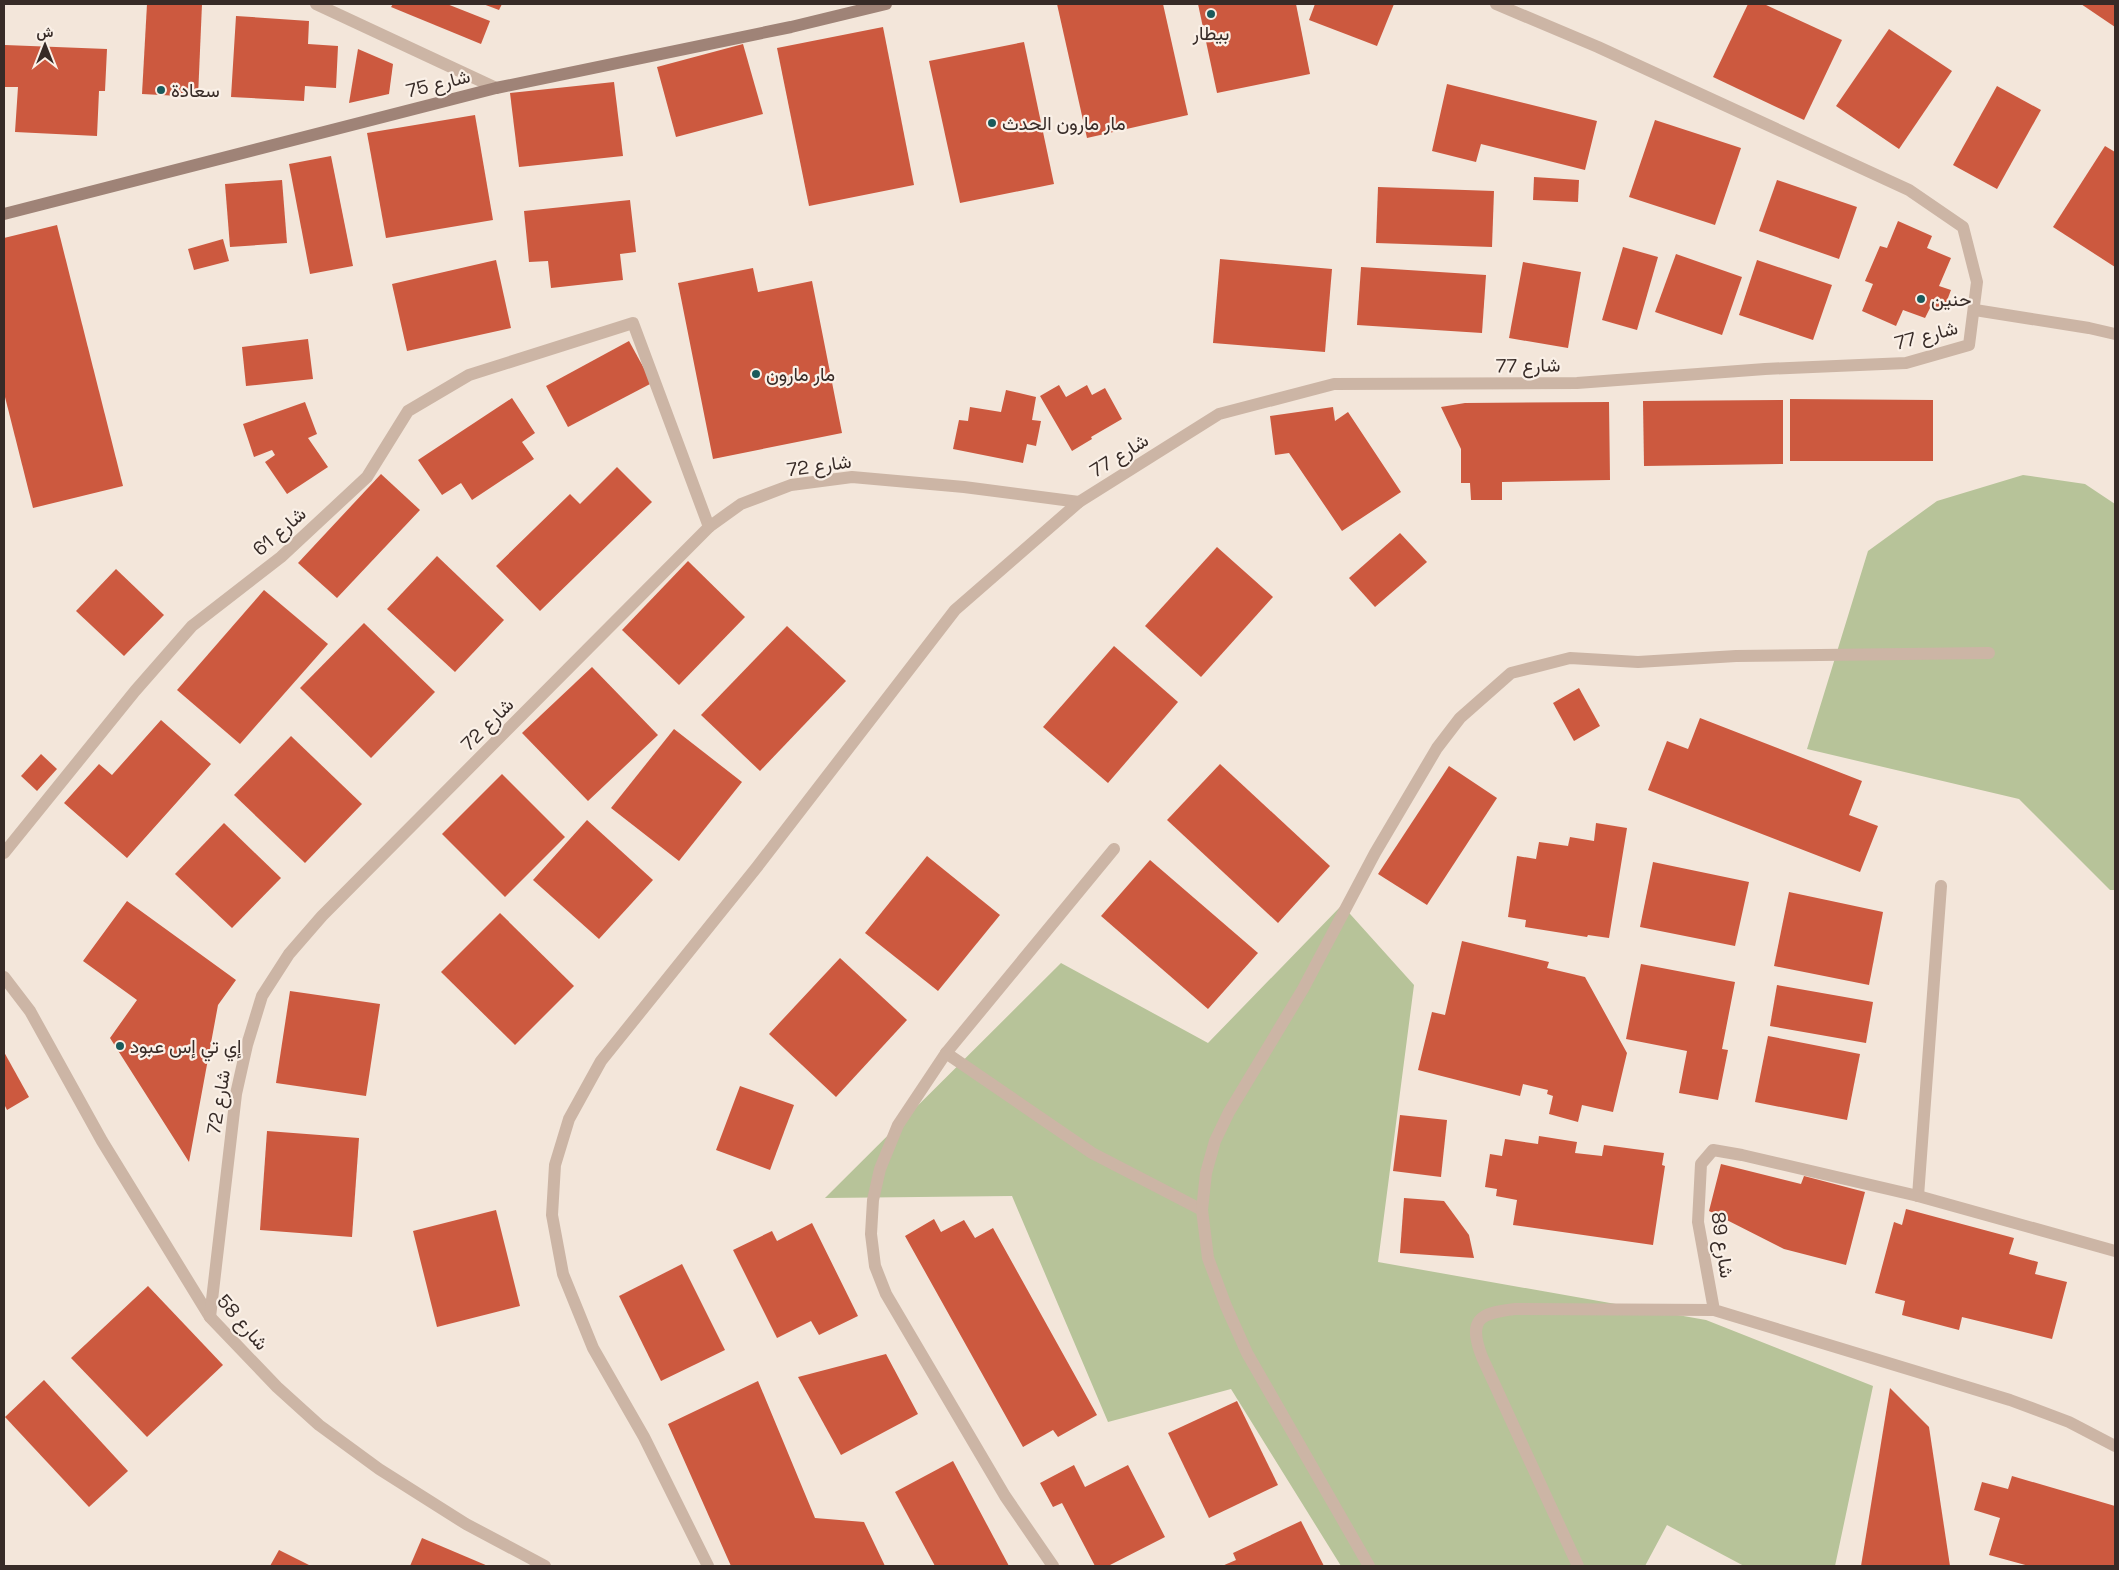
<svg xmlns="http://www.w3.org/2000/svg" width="2119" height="1570" viewBox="0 0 2119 1570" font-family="'Space Grotesk',Vazirmatn,sans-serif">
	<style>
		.green { fill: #b7c399 }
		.building { fill: #cc593f }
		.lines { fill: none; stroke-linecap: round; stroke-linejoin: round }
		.street { stroke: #ccb5a5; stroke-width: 12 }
		.secondary { stroke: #9f8377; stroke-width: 12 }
		.poi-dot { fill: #1a5a5b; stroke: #faf0e7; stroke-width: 2 }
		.labels { text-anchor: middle; stroke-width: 4.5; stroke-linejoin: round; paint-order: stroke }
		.poi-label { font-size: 19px; fill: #372b27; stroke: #faf0e7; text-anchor: start }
		.street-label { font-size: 19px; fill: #372b27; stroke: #faf0e7 }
	</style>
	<rect width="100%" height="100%" fill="#f3e6da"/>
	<g class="green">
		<path d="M 2023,475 L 2085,484 L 2115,504 L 2115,890 L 2110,890 L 2019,799 L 1807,749 L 1868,551 L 1937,501 Z"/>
		<path d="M 1342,905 L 1414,985 L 1378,1262 L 1706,1320 L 1873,1386 L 1835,1566 L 1744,1566 L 1667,1525 L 1645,1566 L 1341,1566 L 1231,1389 L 1108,1422 L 1012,1196 L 825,1198 L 1061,963 L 1208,1043 Z"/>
	</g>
	<g class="building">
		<path d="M 147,4 L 202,4 L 198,97 L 142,94 Z"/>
		<path d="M 393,4 L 447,4 L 490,21 L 481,44 L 391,7 Z"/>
		<path d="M 483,4 L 502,4 L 499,10 Z"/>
		<path d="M 1057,4 L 1163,4 L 1188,115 L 1087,138 Z"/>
		<path d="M 1198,4 L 1296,4 L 1310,74 L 1217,93 Z"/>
		<path d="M 1315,4 L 1394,4 L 1377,46 L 1309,20 Z"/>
		<path d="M 1748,4 L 1764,4 L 1842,40 L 1804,120 L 1713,77 Z"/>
		<path d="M 2081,4 L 2115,4 L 2115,27 Z"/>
		<path d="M 236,16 L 309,21 L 308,44 L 338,46 L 336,88 L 305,86 L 304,101 L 231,97 Z"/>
		<path d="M 883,27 L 914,185 L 809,206 L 777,48 Z"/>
		<path d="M 1889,29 L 1952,71 L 1899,149 L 1836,106 Z"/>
		<path d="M 1024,42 L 1054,184 L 960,203 L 929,61 Z"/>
		<path d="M 743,44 L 763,114 L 676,137 L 657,67 Z"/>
		<path d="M 5,45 L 107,49 L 105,91 L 99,91 L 97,136 L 15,132 L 18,87 L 4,87 Z"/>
		<path d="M 358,49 L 393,64 L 389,94 L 349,103 Z"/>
		<path d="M 614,82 L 623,156 L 519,167 L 510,93 Z"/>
		<path d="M 1447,84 L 1597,121 L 1585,170 L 1481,144 L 1476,162 L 1432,151 Z"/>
		<path d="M 1997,86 L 2041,110 L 1997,189 L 1953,165 Z"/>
		<path d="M 475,115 L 493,220 L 386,238 L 367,133 Z"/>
		<path d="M 1655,120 L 1741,148 L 1715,225 L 1629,197 Z"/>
		<path d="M 2105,146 L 2115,152 L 2115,267 L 2053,227 Z"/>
		<path d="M 331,156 L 353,266 L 310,274 L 289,164 Z"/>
		<path d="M 1534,177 L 1579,180 L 1578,202 L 1533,200 Z"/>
		<path d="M 282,180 L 287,243 L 230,247 L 225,184 Z"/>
		<path d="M 1777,180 L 1857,207 L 1839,259 L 1759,231 Z"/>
		<path d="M 1378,187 L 1494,191 L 1492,247 L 1376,243 Z"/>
		<path d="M 630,200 L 636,252 L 620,254 L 623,280 L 551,288 L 548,261 L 529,262 L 524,211 Z"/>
		<path d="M 1898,221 L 1932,236 L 1927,248 L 1951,258 L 1939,286 L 1951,290 L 1943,311 L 1931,306 L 1925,318 L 1903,310 L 1896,326 L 1862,311 L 1873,284 L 1865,281 L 1880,246 L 1887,248 Z"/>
		<path d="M 57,225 L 123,486 L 33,508 L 4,393 L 4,238 Z"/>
		<path d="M 223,239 L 229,261 L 194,270 L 188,249 Z"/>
		<path d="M 1623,247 L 1658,257 L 1637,330 L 1602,320 Z"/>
		<path d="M 1676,254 L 1742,277 L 1722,335 L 1655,312 Z"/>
		<path d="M 1220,259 L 1332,269 L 1325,352 L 1213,343 Z"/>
		<path d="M 496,260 L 511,328 L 407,351 L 392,284 Z"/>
		<path d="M 1757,260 L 1832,285 L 1813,340 L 1739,315 Z"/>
		<path d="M 1523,262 L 1581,272 L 1568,348 L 1509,338 Z"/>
		<path d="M 1361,267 L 1486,275 L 1482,333 L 1357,325 Z"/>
		<path d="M 753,268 L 758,292 L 812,281 L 842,433 L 713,459 L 678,283 Z"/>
		<path d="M 308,339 L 313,379 L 246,386 L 242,347 Z"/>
		<path d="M 629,341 L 652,383 L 568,427 L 546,386 Z"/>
		<path d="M 1059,385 L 1066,397 L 1087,385 L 1092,395 L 1105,388 L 1122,419 L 1091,437 L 1092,439 L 1072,451 L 1040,396 Z"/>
		<path d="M 1006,390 L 1036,397 L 1032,420 L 1041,421 L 1036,446 L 1027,444 L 1023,463 L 953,449 L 959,420 L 968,421 L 970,407 L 1001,412 Z"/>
		<path d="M 512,398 L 535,433 L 522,442 L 534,459 L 472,500 L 461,483 L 442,495 L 418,460 Z"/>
		<path d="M 1790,399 L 1933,400 L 1933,461 L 1790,461 Z"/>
		<path d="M 1783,400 L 1783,464 L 1644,466 L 1643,401 Z"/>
		<path d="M 305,402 L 317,434 L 308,438 L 328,467 L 287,494 L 265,462 L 275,455 L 272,450 L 254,457 L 243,424 Z"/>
		<path d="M 1609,402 L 1610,480 L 1502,482 L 1502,500 L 1471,500 L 1470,483 L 1461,483 L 1461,449 L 1441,407 L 1465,403 Z"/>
		<path d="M 1333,407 L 1335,421 L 1348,412 L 1401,492 L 1342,531 L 1289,453 L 1275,455 L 1270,416 Z"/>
		<path d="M 617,467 L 652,502 L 540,611 L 496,566 L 570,494 L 580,504 Z"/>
		<path d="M 381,474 L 420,510 L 337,598 L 298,563 Z"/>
		<path d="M 1400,533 L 1427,562 L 1375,607 L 1349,578 Z"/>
		<path d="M 1217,547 L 1273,597 L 1201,677 L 1145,626 Z"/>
		<path d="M 437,556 L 504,620 L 455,672 L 387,609 Z"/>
		<path d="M 688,561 L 745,617 L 679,685 L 622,630 Z"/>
		<path d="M 116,569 L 164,615 L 124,656 L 76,611 Z"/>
		<path d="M 264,590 L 328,644 L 240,744 L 177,690 Z"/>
		<path d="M 364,623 L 435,692 L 371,758 L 300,688 Z"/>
		<path d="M 787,626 L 846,681 L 760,771 L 701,715 Z"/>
		<path d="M 1114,646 L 1178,702 L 1108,783 L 1043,727 Z"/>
		<path d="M 592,667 L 658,735 L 588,801 L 522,733 Z"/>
		<path d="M 1579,688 L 1600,726 L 1574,741 L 1553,703 Z"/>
		<path d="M 1700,718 L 1862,781 L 1849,815 L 1878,826 L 1860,872 L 1648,790 L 1667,741 L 1688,749 Z"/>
		<path d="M 161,720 L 211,764 L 127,858 L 64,803 L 99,764 L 112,775 Z"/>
		<path d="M 674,729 L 742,782 L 679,861 L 611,808 Z"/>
		<path d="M 291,736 L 362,804 L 305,863 L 234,795 Z"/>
		<path d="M 41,754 L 57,769 L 37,791 L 21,776 Z"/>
		<path d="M 1220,764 L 1330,866 L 1278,923 L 1167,820 Z"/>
		<path d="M 1449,766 L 1497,798 L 1427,905 L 1378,874 Z"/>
		<path d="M 502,774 L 565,837 L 505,897 L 442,834 Z"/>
		<path d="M 587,820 L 653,880 L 599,939 L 533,880 Z"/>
		<path d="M 224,823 L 281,878 L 232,928 L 175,874 Z"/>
		<path d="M 1596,823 L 1627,828 L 1609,938 L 1588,935 L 1587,937 L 1525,927 L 1526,920 L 1508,917 L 1517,856 L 1536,859 L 1539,842 L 1568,846 L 1570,837 L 1594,841 Z"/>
		<path d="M 927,856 L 1000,915 L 938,991 L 865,933 Z"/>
		<path d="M 1150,860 L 1258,953 L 1208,1009 L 1101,916 Z"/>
		<path d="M 1653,862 L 1749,882 L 1735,946 L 1640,927 Z"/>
		<path d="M 1789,892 L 1883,912 L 1869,985 L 1774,966 Z"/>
		<path d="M 127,901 L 236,980 L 218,1005 L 189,1162 L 110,1038 L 137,1000 L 83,961 Z"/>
		<path d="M 500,913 L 574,986 L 515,1045 L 441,972 Z"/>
		<path d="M 1462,941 L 1549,962 L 1547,968 L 1585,977 L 1627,1053 L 1613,1112 L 1582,1105 L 1578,1122 L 1549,1114 L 1553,1096 L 1547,1094 L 1548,1090 L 1523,1084 L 1520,1096 L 1418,1070 L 1432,1012 L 1445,1015 Z"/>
		<path d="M 840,958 L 907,1020 L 836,1097 L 769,1034 Z"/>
		<path d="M 1641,964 L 1735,982 L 1722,1049 L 1728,1050 L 1718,1100 L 1679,1093 L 1687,1051 L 1626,1039 Z"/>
		<path d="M 1777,985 L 1873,1002 L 1866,1043 L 1770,1026 Z"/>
		<path d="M 290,991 L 380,1004 L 366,1096 L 276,1083 Z"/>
		<path d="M 1768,1036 L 1860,1054 L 1847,1120 L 1755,1102 Z"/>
		<path d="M 4,1052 L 29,1097 L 7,1110 L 4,1104 Z"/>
		<path d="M 740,1086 L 794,1105 L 770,1170 L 716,1150 Z"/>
		<path d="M 1400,1115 L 1447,1120 L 1441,1177 L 1393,1171 Z"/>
		<path d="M 267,1131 L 359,1138 L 352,1237 L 260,1230 Z"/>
		<path d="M 1539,1136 L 1577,1142 L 1575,1153 L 1602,1156 L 1604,1145 L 1664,1153 L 1662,1165 L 1665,1166 L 1653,1245 L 1513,1225 L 1517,1200 L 1496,1196 L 1497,1189 L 1485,1187 L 1490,1154 L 1502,1156 L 1505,1139 L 1538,1144 Z"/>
		<path d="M 1721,1164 L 1801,1184 L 1804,1176 L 1865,1192 L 1846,1265 L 1784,1249 L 1709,1211 Z"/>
		<path d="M 1404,1198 L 1444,1201 L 1469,1235 L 1474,1258 L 1400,1253 Z"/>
		<path d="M 1906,1209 L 2014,1238 L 2009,1254 L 2038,1262 L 2035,1274 L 2067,1282 L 2052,1339 L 1962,1317 L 1959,1330 L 1902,1315 L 1905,1301 L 1875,1293 L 1894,1222 L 1902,1225 Z"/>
		<path d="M 496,1210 L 520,1306 L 437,1327 L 413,1231 Z"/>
		<path d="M 934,1219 L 941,1232 L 964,1220 L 975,1238 L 993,1228 L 1097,1415 L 1058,1437 L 1053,1430 L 1023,1447 L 905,1236 Z"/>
		<path d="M 812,1223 L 858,1316 L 819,1335 L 811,1321 L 777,1338 L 733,1250 L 772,1231 L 777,1241 Z"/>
		<path d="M 682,1264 L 725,1350 L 661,1381 L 619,1296 Z"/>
		<path d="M 148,1286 L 223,1365 L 147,1437 L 71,1358 Z"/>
		<path d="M 886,1354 L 918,1414 L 841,1455 L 798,1377 Z"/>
		<path d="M 44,1380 L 128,1471 L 89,1507 L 5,1417 Z"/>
		<path d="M 758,1381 L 815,1518 L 864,1522 L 885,1566 L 731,1566 L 668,1424 Z"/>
		<path d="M 1890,1388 L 1929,1427 L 1950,1566 L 1861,1566 Z"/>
		<path d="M 1237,1401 L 1278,1485 L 1209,1518 L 1168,1433 Z"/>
		<path d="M 953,1461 L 1009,1566 L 935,1566 L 895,1492 Z"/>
		<path d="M 1074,1465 L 1085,1487 L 1128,1465 L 1165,1537 L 1108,1566 L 1095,1566 L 1062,1503 L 1053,1507 L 1040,1483 Z"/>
		<path d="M 2012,1476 L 2115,1506 L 2115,1566 L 2029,1566 L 1989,1555 L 2000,1518 L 1974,1510 L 1982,1482 L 2008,1489 Z"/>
		<path d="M 1301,1521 L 1324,1566 L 1222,1566 L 1236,1560 L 1233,1553 Z"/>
		<path d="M 422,1538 L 488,1566 L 410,1566 Z"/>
		<path d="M 279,1550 L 311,1566 L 270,1566 Z"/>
	</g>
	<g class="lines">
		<g class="street">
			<path d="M 316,4 L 496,88"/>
			<path d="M 1975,310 L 2089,328 L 2115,334"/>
			<path d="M 4,853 L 135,691 L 192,626 L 281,557 L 367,477 L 408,411 L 469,375 L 633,323 L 709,527"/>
			<path d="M 4,977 L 30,1011 L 102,1141 L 210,1317 L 277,1387 L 319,1425 L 379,1469 L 466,1524 L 545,1566"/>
			<path d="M 946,1053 L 1092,1153 L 1202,1210"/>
			<path d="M 1918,1196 L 1941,886"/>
			<path d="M 2115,1251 L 1918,1196 L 1742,1155 L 1713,1150 L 1701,1164 L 1698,1222 L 1714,1310 L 2010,1400 L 2069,1422 L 2115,1446"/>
			<path d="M 210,1317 L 236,1094 L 247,1045 L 262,996 L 289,954 L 322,916 L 709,527 L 741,504 L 791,485 L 852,477 L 964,487 L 1079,502"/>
			<path d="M 708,1566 L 644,1437 L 593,1348 L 563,1274 L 552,1215 L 555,1165 L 569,1119 L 601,1061 L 757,867 L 955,610 L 1079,502 L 1219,414 L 1334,384 L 1577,383 L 1765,369 L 1906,363 L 1969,345 L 1977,282 L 1963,227 L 1909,190 L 1598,47 L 1496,4"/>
			<path d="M 1053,1566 L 1005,1496 L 886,1294 L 875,1266 L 871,1234 L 873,1200 L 880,1169 L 898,1125 L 946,1053 L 1114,849"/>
			<path d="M 1369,1566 L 1247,1353 L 1226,1306 L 1208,1258 L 1202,1210 L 1206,1173 L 1215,1141 L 1229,1112 L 1303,989 L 1375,853 L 1437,748 L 1460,718 L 1511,673 L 1570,658 L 1638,662 L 1736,656 L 1989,653"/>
			<path d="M 1578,1566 L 1482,1357 C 1468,1320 1478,1313 1515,1309 L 1714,1310"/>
		</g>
		<path class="secondary" d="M 4,214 L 496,88 L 791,27 L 886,4"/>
	</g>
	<g class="poi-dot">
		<circle cx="1211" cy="14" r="5"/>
		<circle cx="161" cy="90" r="5"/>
		<circle cx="992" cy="123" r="5"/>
		<circle cx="1921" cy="299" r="5"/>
		<circle cx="756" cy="374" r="5"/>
		<circle cx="120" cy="1046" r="5"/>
	</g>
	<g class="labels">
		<g class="poi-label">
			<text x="1211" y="40" text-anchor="middle">بيطار</text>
			<text x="171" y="97">سعادة</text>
			<text x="1002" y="130">مار مارون الحدث</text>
			<text x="1931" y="306">حنين</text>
			<text x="766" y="381">مار مارون</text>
			<text x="130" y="1053">إي تي إس عبود</text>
		</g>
		<g class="street-label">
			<text transform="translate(438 83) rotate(-14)" y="7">شارع 75</text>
			<text transform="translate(1926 335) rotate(-15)" y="7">شارع 77</text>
			<text transform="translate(1528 365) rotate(-1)" y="7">شارع 77</text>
			<text transform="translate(1119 455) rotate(-32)" y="7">شارع 77</text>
			<text transform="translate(819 465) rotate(-8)" y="7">شارع 72</text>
			<text transform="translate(279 531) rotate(-41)" y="7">شارع 61</text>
			<text transform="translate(487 724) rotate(-45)" y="7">شارع 72</text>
			<text transform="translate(218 1102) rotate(-81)" y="7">شارع 72</text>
			<text transform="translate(1723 1245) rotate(82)" y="7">شارع 89</text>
			<text transform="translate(243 1322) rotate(49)" y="7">شارع 58</text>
		</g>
	</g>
	<rect width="2119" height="1570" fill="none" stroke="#372b27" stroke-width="10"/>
	<g transform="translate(45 45)" stroke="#faf0e7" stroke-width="4" paint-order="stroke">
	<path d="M0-4L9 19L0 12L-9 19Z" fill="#372b27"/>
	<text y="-8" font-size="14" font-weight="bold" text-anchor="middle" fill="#372b27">ش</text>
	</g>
</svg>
